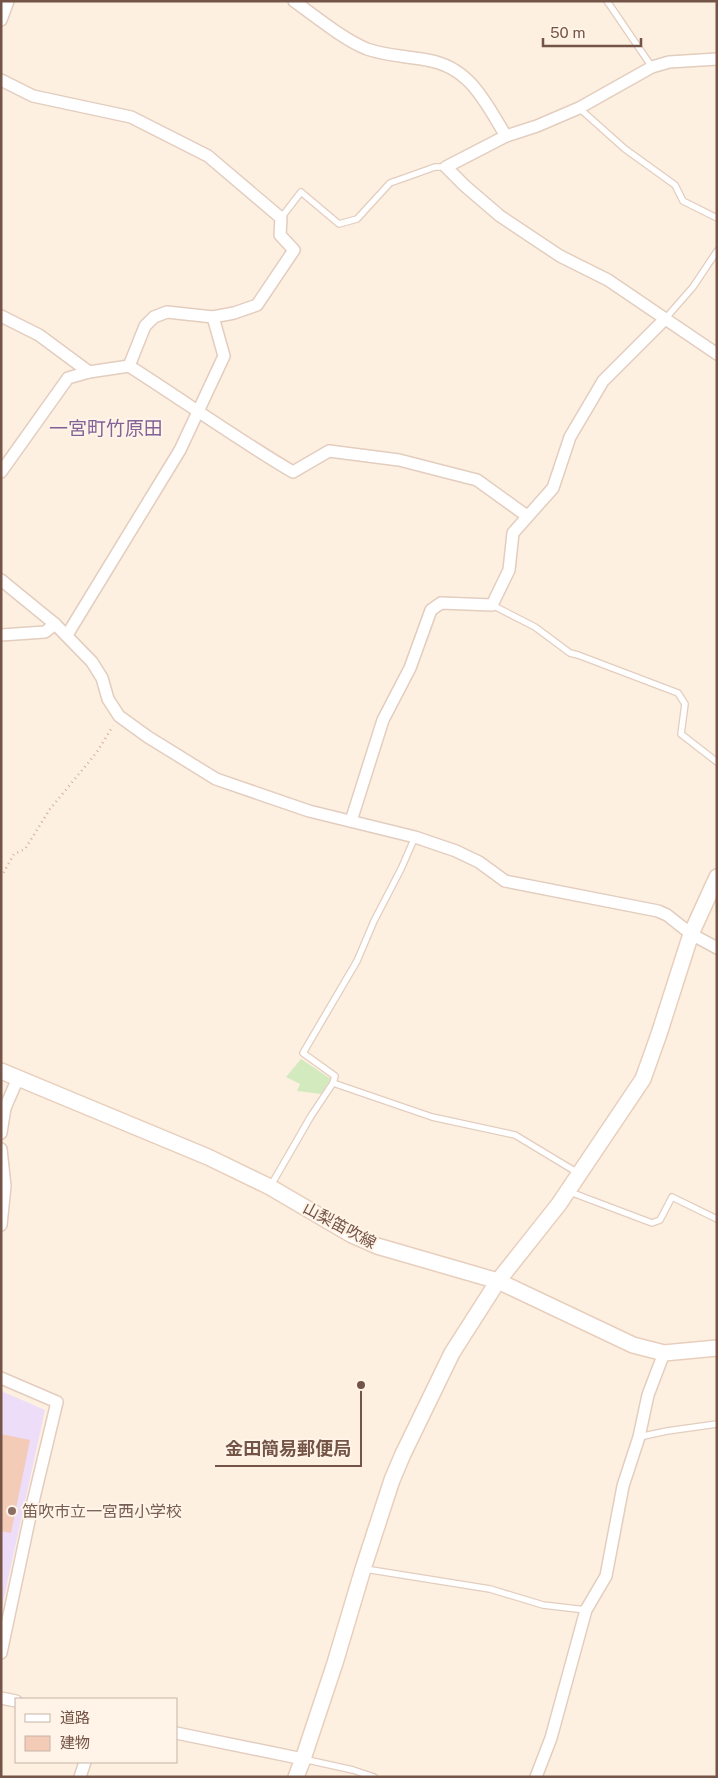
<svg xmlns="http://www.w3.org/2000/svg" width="718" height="1778" viewBox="0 0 718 1778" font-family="'Public Sans','Noto Sans JP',sans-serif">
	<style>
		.education { fill: #edddf9 }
		.green { fill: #d3eabf }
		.building { fill: #f3cbb7 }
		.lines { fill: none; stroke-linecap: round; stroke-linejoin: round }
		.lane-casing { stroke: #e3cdbf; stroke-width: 8 }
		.street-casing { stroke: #e3cdbf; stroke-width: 14 }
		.secondary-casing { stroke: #e8cebc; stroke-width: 18 }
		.path { stroke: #d7ae9b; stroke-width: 2.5; stroke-dasharray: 1 4; stroke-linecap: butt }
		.lane { stroke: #fff; stroke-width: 5.5 }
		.street { stroke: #fff; stroke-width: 11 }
		.secondary { stroke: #fff; stroke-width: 15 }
		.education-dot { fill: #8d6e63; stroke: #fff4e7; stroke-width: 2 }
		.labels { text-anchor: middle; stroke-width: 4; stroke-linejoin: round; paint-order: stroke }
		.street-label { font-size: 16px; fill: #745447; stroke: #fff4e7 }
		.education-label { font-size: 16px; fill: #785e54; stroke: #fff4e7; text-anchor: start }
		.quarter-label { font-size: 19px; fill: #826298; stroke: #fff4e7 }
		.leader { fill: none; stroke: #745447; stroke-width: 2 }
		.callout-dot { fill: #745447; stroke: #fff4e7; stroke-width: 2 }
		.callout-label { font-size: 18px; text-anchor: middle; font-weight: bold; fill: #745447; stroke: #fff4e7; stroke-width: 4; stroke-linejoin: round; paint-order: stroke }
	</style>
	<rect width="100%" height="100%" fill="#fdf0e0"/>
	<path class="education" d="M 1,1391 L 45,1410 L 1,1611 Z"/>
	<path class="green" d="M 301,1059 L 331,1079 L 321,1094 L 297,1091 L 300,1084 L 286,1077 Z"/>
	<path class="building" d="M 1,1434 L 30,1440 L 11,1533 L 1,1531 Z"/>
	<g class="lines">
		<defs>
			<g id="lane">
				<path d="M 607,1 L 652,67"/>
				<path d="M 579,108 L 625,149 L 675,185 L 683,201 L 717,218"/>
				<path d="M 281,218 L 301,192 L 339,224 L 357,219 L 390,183 L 435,167 L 446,167"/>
				<path d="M 665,319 L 693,287 L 717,251"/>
				<path d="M 492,605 L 535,627 L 570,653 L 578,655 L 678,693 L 685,704 L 681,734 L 717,762"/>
				<path d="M 333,1083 L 432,1117 L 515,1135 L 578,1173"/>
				<path d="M 270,1187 L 311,1116 L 333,1083 L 335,1076 L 303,1053 L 357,961 L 374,921 L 401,869 L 415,837"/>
				<path d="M 570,1192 L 652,1223 L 660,1220 L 672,1197 L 717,1219"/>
				<path d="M 639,1437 L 667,1431 L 717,1424"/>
				<path d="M 365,1569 L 490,1589 L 543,1605 L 586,1610"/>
				<path d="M 303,1759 L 353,1770 L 374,1777"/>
			</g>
			<g id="street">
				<path d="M 294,1 C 315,16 344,40 367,49 C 387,56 407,56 427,60 C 470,67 485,102 506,136"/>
				<path d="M 1,20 L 8,1"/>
				<path d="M 717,59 L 669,62 L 652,67 L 579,108 L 537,126 L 506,136 L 446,167 L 465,186 L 500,216 L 560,256 L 608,280 L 717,354"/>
				<path d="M 1,80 L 33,96 L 131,117 L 208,156 L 281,218 L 280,235 L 294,250 L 257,305 L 234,313 L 213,317 L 167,312 L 154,317 L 145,326 L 129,366"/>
				<path d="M 1,316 L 39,335 L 89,372"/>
				<path d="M 1,472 L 68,378 L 89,372 L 129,366 C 184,401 237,439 293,472 L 329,451 L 399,460 L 477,480 L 527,516"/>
				<path d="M 1,580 L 55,624 L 92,662 L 102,678 L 108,699 L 119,716 L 148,737 L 216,779 L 309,811 L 415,837 L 456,851 L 479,862 L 505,881 L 658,911 L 667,915 L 691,934 L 717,948"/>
				<path d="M 1,635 L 45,632 L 55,624"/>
				<path d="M 67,635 L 180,450 L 224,356 L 213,317"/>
				<path d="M 351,821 L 383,720 L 410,668 L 431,610 L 441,603 L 492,605 L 509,570 L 513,533 L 553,488 L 570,437 L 603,381 L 665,319"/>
				<path d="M 1,1133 L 5,1108 L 18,1078"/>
				<path d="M 1,1149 L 5,1186 L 1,1225"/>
				<path d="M 1,1378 L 57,1402 L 33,1502 L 1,1653"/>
				<path d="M 1,1698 L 16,1701"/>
				<path d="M 176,1733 L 303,1759"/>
				<path d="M 80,1777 L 85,1762"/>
				<path d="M 536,1777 L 551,1738 L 586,1610 L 606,1576 L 623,1486 L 639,1437 L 648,1395 L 664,1353"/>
			</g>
			<g id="secondary">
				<path d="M 1,1071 L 208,1157 L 270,1187 L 352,1235 L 377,1246 L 498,1281 L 633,1345 L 664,1353 L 717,1348"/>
				<path d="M 296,1777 L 303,1759 L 335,1663 L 363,1569 L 392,1480 L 403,1454 L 452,1353 L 498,1281 L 559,1204 L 643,1079 L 659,1034 L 691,934 L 717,877"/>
			</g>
		</defs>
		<use href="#lane" class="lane-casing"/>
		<use href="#street" class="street-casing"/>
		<use href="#secondary" class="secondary-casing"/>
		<path class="path" d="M 1,877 L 14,854 L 25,849 L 50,809 L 97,752 L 113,726"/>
		<use href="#lane" class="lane"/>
		<use href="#street" class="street"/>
		<use href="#secondary" class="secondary"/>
	</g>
	<circle class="education-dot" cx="12" cy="1511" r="5"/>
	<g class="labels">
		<g class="street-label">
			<text transform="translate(340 1225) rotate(28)" y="6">山梨笛吹線</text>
		</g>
		<g class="education-label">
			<text x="22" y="1517">笛吹市立一宮西小学校</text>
		</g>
		<g class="quarter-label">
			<text x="106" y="435">一宮町竹原田</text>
		</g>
	</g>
	<path class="leader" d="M361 1385L361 1466H215"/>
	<circle class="callout-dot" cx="361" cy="1385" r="5"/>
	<g class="callout-label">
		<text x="288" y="1455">金田簡易郵便局</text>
	</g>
	<rect width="718" height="1778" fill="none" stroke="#745447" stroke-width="5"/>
	<rect x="15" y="1698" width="162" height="65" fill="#fff4e7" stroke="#c7b4a7"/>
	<rect x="25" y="1714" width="25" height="8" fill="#ffffff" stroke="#c7b4a7"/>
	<text x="60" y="1723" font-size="15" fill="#745447">道路</text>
	<rect x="25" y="1736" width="25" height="15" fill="#f3cbb7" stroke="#c7b4a7"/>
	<text x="60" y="1748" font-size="15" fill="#745447">建物</text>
	<path d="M543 38v8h98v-8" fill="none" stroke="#745447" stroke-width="2.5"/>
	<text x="550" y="38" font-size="15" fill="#745447" stroke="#fff4e7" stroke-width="4" paint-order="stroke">50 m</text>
</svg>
